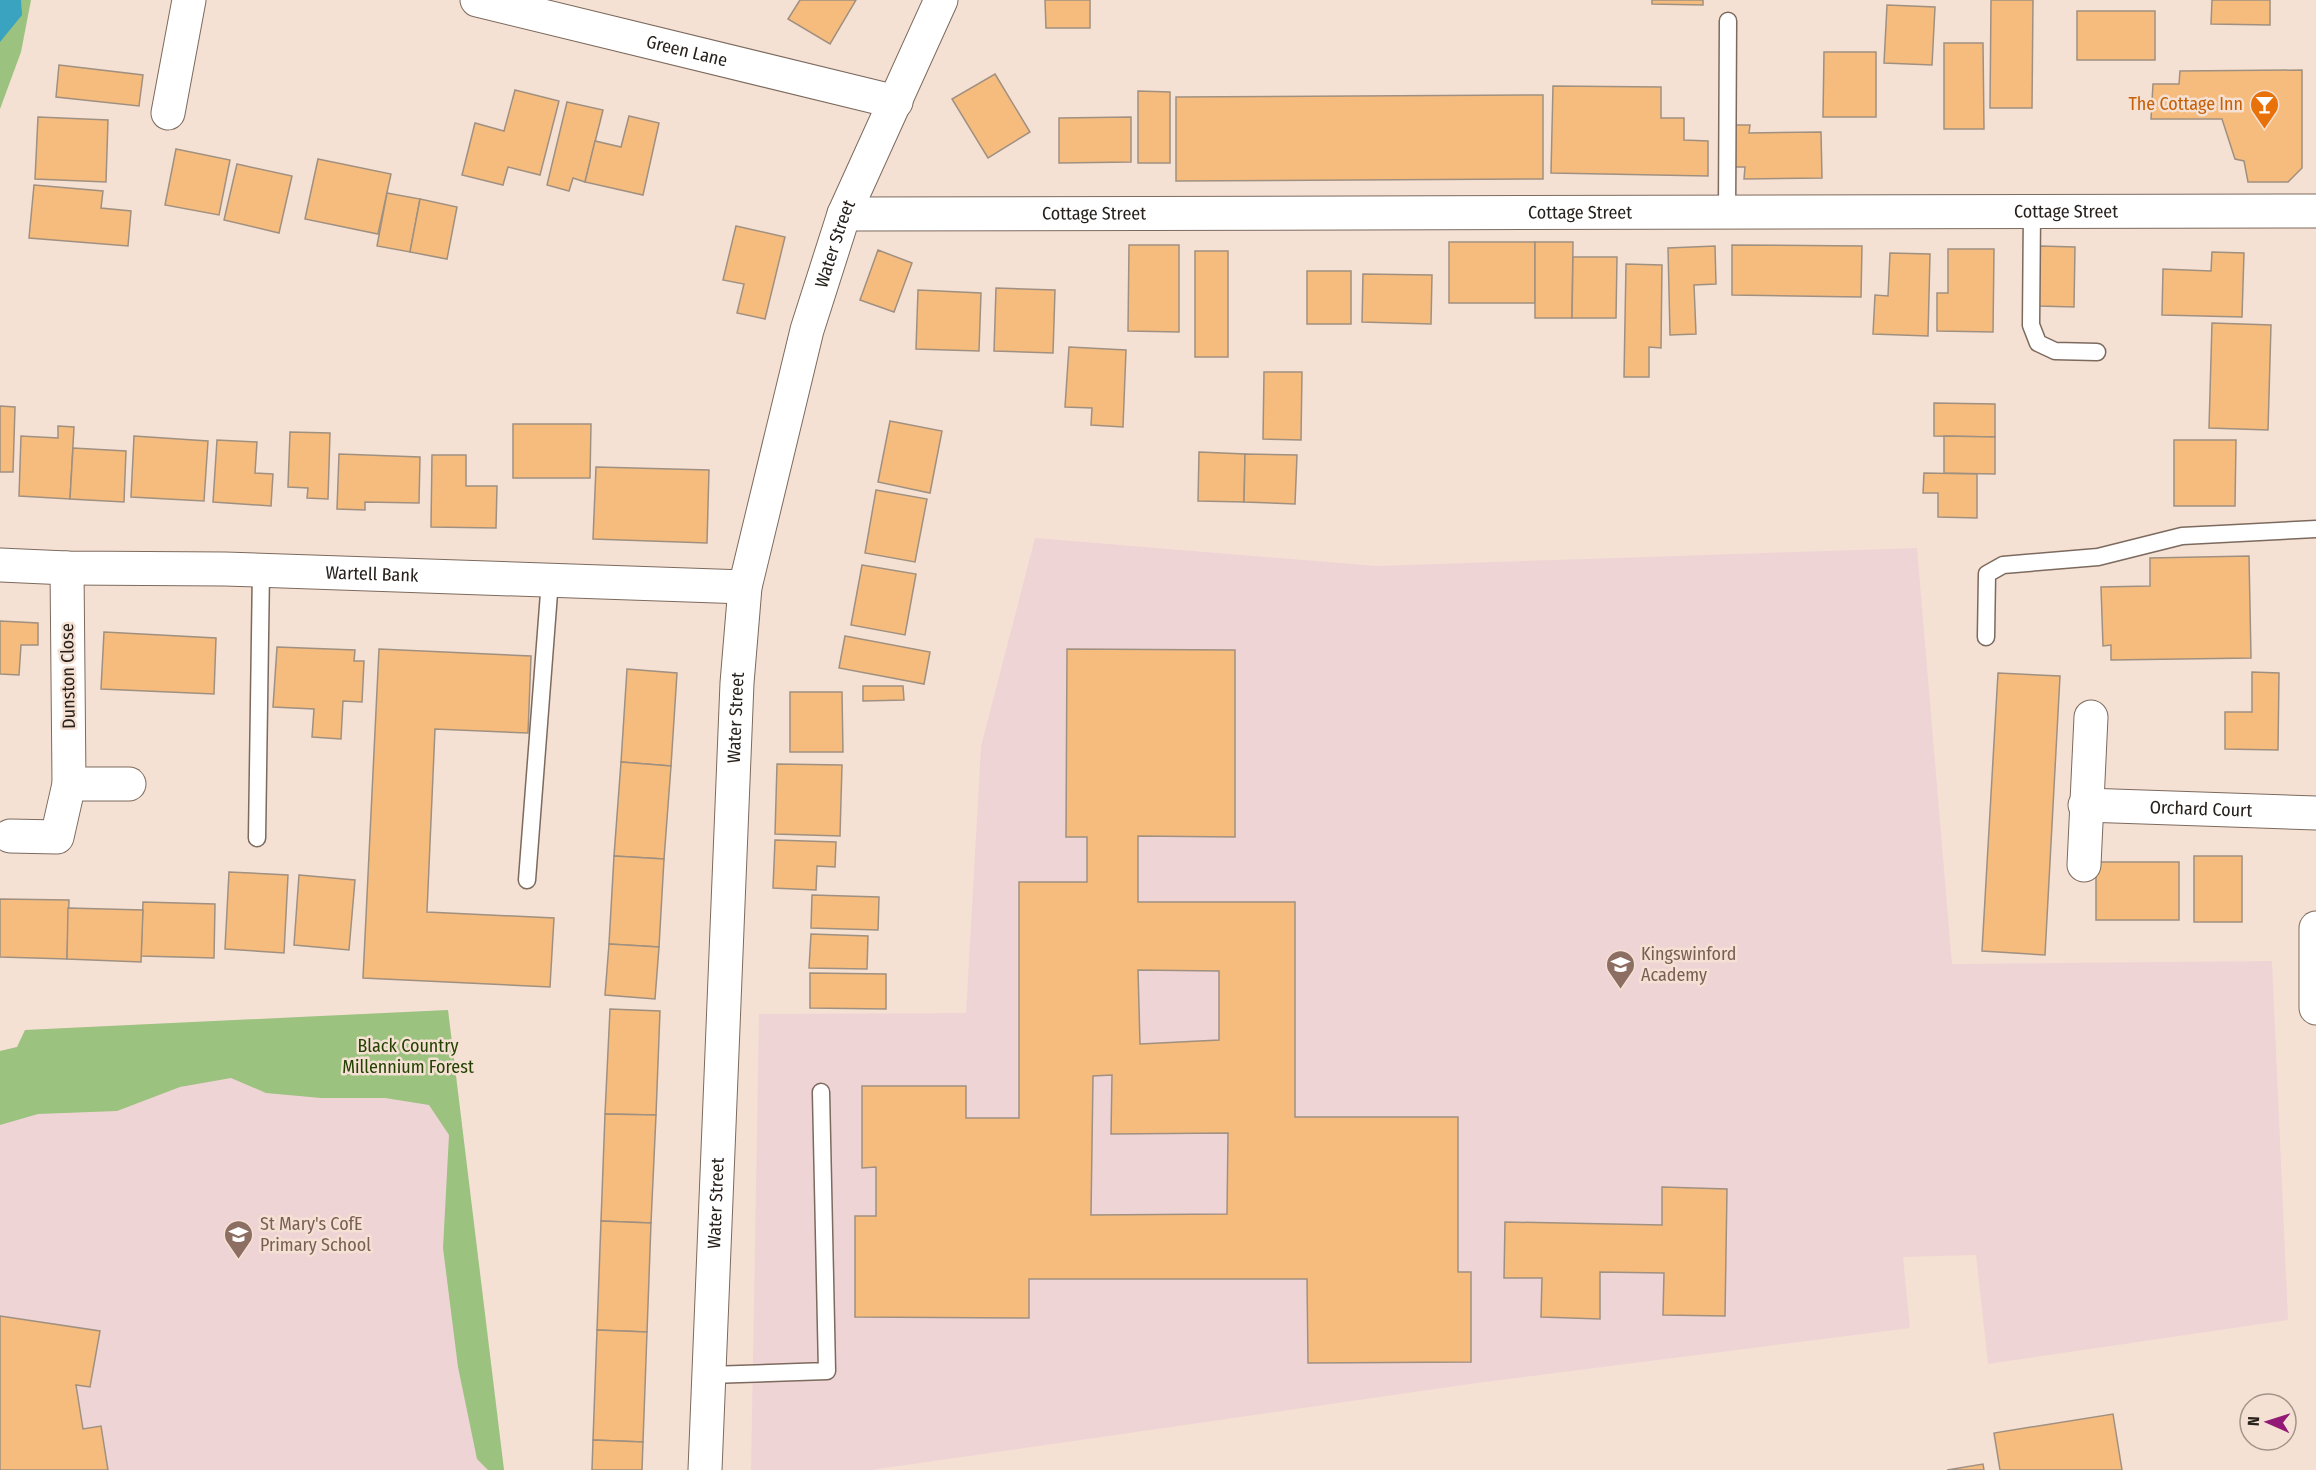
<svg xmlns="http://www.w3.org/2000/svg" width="2316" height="1470" viewBox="0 0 2316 1470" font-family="'Fira Sans Condensed',sans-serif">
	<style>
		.education { fill: #efd4d6 }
		.green { fill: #9bc27f }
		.water { fill: #39a3c0 }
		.building { fill: #f6bc7e; stroke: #a09080; stroke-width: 1.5; fill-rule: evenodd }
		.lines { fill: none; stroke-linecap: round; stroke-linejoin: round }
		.lane-casing { stroke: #7c6a5e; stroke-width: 19 }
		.street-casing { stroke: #7c6a5e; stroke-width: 35 }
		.primary-casing { stroke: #7c6a5e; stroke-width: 35 }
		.lane { stroke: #fff; stroke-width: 16 }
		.street { stroke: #fff; stroke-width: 33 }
		.primary { stroke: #fff; stroke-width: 33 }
		.labels { text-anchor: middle; stroke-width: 5; stroke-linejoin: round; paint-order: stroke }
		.street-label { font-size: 18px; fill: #27201b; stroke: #f5e1d3 }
		.food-label { font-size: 18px; fill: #c56008; stroke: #f5e1d3; text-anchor: end }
		.education-label { font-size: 18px; fill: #785e54; stroke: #f5e1d3; text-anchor: start }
		.park-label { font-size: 18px; fill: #234100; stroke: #f5e1d3 }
	</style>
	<rect width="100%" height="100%" fill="#f5e1d3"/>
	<g class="education">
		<path d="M 1035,538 L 1376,566 L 1917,548 L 1952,964 L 2272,961 L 2288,1320 L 1988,1364 L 1976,1255 L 1903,1257 L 1910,1328 L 1477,1383 L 871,1470 L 751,1470 L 759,1014 L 966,1013 L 981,746 Z"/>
		<path d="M 448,1010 L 504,1470 L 0,1470 L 0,1051 L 17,1047 L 25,1030 Z"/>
	</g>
	<g class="green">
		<path d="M 0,0 L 31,0 L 21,52 L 0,109 Z"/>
		<path d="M 448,1010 L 504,1470 L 488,1470 L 477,1459 L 458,1367 L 443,1248 L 449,1135 L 429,1105 L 385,1098 L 321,1098 L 266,1093 L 231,1078 L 180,1087 L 117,1111 L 38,1114 L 0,1125 L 0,1051 L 17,1047 L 25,1030 Z"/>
	</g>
	<path class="water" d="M 0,0 L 21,0 L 22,15 L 0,42 Z"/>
	<g class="building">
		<path d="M 800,0 L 856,0 L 830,44 L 788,19 Z"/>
		<path d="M 1045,0 L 1090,0 L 1090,28 L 1046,28 Z"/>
		<path d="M 1652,0 L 1703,0 L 1703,5 L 1652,4 Z"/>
		<path d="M 1991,0 L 2033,0 L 2032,108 L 1990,108 Z"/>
		<path d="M 2212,0 L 2270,0 L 2270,25 L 2211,24 Z"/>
		<path d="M 1887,5 L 1935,7 L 1932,65 L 1884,63 Z"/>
		<rect x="2077" y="11" width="78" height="49"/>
		<path d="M 1944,43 L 1983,43 L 1984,129 L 1944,129 Z"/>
		<path d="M 1824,52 L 1876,52 L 1876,117 L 1823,117 Z"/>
		<path d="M 59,65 L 143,75 L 139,106 L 56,97 Z"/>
		<path d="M 2302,70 L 2302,168 L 2288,182 L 2248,182 L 2244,161 L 2235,159 L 2222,119 L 2151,119 L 2153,84 L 2179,84 L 2180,71 Z"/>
		<path d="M 995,74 L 1030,132 L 988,158 L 952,99 Z"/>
		<path d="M 1553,86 L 1661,87 L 1661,118 L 1684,118 L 1684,140 L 1708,141 L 1708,176 L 1551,173 Z"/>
		<path d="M 515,90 L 559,101 L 540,175 L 508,167 L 503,185 L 462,175 L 475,123 L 504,131 Z"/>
		<path d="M 1138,91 L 1170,92 L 1170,163 L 1138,163 Z"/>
		<path d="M 1543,95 L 1543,179 L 1176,181 L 1176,97 Z"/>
		<path d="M 567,102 L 603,110 L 585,182 L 573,178 L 569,191 L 547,185 Z"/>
		<path d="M 629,116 L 659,123 L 643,195 L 585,182 L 595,141 L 621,147 Z"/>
		<path d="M 38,117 L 108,120 L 106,182 L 35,179 Z"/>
		<path d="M 1131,117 L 1131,162 L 1059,163 L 1059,118 Z"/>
		<path d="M 1734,125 L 1750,125 L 1749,133 L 1821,132 L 1822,178 L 1744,179 L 1745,167 L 1733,167 Z"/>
		<path d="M 176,149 L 230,160 L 219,215 L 165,205 Z"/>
		<path d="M 318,159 L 391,174 L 378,234 L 305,219 Z"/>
		<path d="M 237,164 L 292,176 L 279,233 L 224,220 Z"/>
		<path d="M 34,185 L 103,191 L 101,208 L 131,211 L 128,246 L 29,238 Z"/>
		<path d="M 387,193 L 420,199 L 410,252 L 377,246 Z"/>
		<path d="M 420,199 L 457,207 L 447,259 L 410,252 Z"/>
		<path d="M 736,226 L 785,237 L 765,319 L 737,313 L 744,284 L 723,280 Z"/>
		<rect x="1449" y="242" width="86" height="61"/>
		<path d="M 1535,242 L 1573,242 L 1572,318 L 1535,318 Z"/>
		<path d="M 1129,245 L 1179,245 L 1179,332 L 1128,331 Z"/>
		<path d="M 1732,245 L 1862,246 L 1861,297 L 1732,295 Z"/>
		<path d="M 1715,246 L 1716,284 L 1694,285 L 1696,334 L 1670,335 L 1668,248 Z"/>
		<path d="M 2040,246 L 2075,247 L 2074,307 L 2039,306 Z"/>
		<path d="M 1948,249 L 1994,249 L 1993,332 L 1937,331 L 1937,293 L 1948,293 Z"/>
		<path d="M 878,250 L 912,263 L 894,312 L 860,300 Z"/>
		<rect x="1195" y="251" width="33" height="106"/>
		<path d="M 2212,252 L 2244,253 L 2242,317 L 2162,315 L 2163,269 L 2211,271 Z"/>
		<path d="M 1890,253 L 1930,254 L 1928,336 L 1873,334 L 1875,295 L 1888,296 Z"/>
		<path d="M 1573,257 L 1617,257 L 1616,318 L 1572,318 Z"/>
		<path d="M 1626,264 L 1662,265 L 1661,348 L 1649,347 L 1649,377 L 1624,377 Z"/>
		<rect x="1307" y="271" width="44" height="53"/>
		<path d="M 1363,274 L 1432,275 L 1431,324 L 1362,322 Z"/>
		<path d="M 996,288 L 1055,290 L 1053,353 L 994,351 Z"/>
		<path d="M 918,290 L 981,293 L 979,351 L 916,349 Z"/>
		<path d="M 2212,323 L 2271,325 L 2268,430 L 2209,428 Z"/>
		<path d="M 1069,347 L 1126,350 L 1123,427 L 1091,425 L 1092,408 L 1065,407 Z"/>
		<path d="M 1264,372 L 1302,372 L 1301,440 L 1263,439 Z"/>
		<path d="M 1934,403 L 1995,404 L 1995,437 L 1934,436 Z"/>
		<path d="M 0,406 L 15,407 L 13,472 L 0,472 Z"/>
		<path d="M 890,421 L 942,431 L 930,493 L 878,482 Z"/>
		<path d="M 513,424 L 591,424 L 590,478 L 513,478 Z"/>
		<path d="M 58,426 L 74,427 L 70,499 L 19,496 L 21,436 L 58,438 Z"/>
		<path d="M 290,432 L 330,433 L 328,499 L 307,498 L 308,488 L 288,487 Z"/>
		<path d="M 134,436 L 208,441 L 204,501 L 131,497 Z"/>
		<path d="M 1944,436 L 1995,437 L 1995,474 L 1944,473 Z"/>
		<path d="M 217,440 L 257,442 L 255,473 L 273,474 L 271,506 L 213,502 Z"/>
		<path d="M 2174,440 L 2236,440 L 2235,506 L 2174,506 Z"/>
		<path d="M 73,448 L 126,451 L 124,502 L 70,499 Z"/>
		<path d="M 1199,452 L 1245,454 L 1244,502 L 1198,501 Z"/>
		<path d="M 339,454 L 420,457 L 419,503 L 365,502 L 365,510 L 337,509 Z"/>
		<path d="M 1245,454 L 1297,455 L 1295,504 L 1244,502 Z"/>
		<path d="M 432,455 L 466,455 L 466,486 L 497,486 L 496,528 L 431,527 Z"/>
		<path d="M 596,467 L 709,470 L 707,543 L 593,539 Z"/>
		<path d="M 1924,473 L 1977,474 L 1977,518 L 1938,517 L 1938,493 L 1923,493 Z"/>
		<path d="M 876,490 L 927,499 L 915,562 L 865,553 Z"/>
		<path d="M 2249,556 L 2251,658 L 2111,660 L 2111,645 L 2103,646 L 2101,587 L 2150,586 L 2150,558 Z"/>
		<path d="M 862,565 L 916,574 L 905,635 L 851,625 Z"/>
		<path d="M 0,621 L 38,623 L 38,645 L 21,645 L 19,675 L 0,674 Z"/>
		<path d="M 104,632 L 216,638 L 214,694 L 101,689 Z"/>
		<path d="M 845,636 L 930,652 L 924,684 L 839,668 Z"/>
		<path d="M 277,647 L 355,650 L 354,661 L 364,661 L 362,702 L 343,701 L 341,739 L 312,737 L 314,709 L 273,707 Z"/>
		<path d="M 379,649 L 531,656 L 528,733 L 435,729 L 427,912 L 554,918 L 550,987 L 363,978 Z"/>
		<path d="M 1067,649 L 1235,650 L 1235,837 L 1138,836 L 1138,902 L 1295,902 L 1295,1117 L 1458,1117 L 1458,1272 L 1471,1272 L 1471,1362 L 1308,1363 L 1307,1279 L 1029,1279 L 1029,1318 L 855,1317 L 855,1216 L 876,1216 L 876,1167 L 862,1168 L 862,1086 L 966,1086 L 966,1118 L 1019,1118 L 1019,882 L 1087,882 L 1087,837 L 1066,837 ZM 1138,970 L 1219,971 L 1219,1040 L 1140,1044 ZM 1112,1075 L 1111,1134 L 1228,1133 L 1227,1214 L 1091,1215 L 1093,1076 Z"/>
		<path d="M 627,669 L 677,673 L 671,766 L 621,762 Z"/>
		<path d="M 2252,672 L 2279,673 L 2278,750 L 2225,749 L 2225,712 L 2252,712 Z"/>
		<path d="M 1998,673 L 2060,676 L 2045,955 L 1982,951 Z"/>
		<path d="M 863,686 L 903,686 L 904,700 L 863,701 Z"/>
		<path d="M 790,692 L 842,692 L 843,752 L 790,752 Z"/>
		<path d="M 621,762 L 671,766 L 664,859 L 614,856 Z"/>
		<path d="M 777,764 L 842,765 L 840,836 L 775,834 Z"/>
		<path d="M 775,840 L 836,842 L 835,867 L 817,866 L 816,890 L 773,888 Z"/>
		<path d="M 614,856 L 664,859 L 659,947 L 609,944 Z"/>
		<rect x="2194" y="856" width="48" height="66"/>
		<rect x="2096" y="862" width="83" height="58"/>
		<path d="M 229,872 L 288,875 L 284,953 L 225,949 Z"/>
		<path d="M 299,875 L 355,880 L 349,950 L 294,945 Z"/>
		<path d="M 812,895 L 879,897 L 878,930 L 811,928 Z"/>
		<path d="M 0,899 L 69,900 L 67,959 L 0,957 Z"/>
		<path d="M 143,902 L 215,904 L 214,958 L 141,956 Z"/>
		<path d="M 68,908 L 143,910 L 141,962 L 67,959 Z"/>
		<path d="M 811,934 L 868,936 L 867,969 L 809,968 Z"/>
		<path d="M 609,944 L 659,947 L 655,999 L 605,995 Z"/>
		<path d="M 810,973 L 886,974 L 886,1009 L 810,1008 Z"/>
		<path d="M 610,1009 L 660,1011 L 656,1115 L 605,1114 Z"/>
		<path d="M 605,1114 L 656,1115 L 651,1223 L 601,1221 Z"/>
		<path d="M 1662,1187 L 1727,1189 L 1725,1316 L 1663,1315 L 1664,1273 L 1600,1272 L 1600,1319 L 1541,1317 L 1542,1278 L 1504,1278 L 1505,1222 L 1662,1225 Z"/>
		<path d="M 601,1221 L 651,1223 L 647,1332 L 597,1330 Z"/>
		<path d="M 0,1316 L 100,1331 L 90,1387 L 76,1385 L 83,1429 L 101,1426 L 108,1470 L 0,1470 Z"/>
		<path d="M 597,1330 L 647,1332 L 643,1442 L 593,1440 Z"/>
		<path d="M 2113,1414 L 2122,1470 L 2000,1470 L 1994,1433 Z"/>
		<path d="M 593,1440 L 643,1442 L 642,1470 L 592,1470 Z"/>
		<path d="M 1983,1464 L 1984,1470 L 1947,1470 Z"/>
	</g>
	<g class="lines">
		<defs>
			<g id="lane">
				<path d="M 2032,211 L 2031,325 L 2038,343 L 2055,351 L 2097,352"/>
				<path d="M 1727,212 L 1728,21"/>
				<path d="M 1986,637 L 1987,574 L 2003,565 L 2098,557 L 2182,536 L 2316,529"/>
				<path d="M 257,838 L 261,570"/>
				<path d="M 527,880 L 550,580"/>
				<path d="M 709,1375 L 827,1371 L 821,1092"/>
			</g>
			<g id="street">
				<path id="s1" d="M 477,0 L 896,102"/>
				<path d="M 168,113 L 189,0"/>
				<path id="s2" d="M 844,214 L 2316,211"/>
				<path id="s3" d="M 0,565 L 67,568 L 225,569 L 745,587"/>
				<path d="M 69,784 L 129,784"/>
				<path id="s4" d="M 2085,805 L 2316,813"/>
				<path d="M 10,836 L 57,837 L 69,784 L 67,568"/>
				<path d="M 2084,865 L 2091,717"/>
				<path id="s5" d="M 705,1470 L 737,683 L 745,587 L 807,330 L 844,214 L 941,0"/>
			</g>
			<path id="primary" d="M 2316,928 L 2316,1008"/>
		</defs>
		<use href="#lane" class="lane-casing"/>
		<use href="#street" class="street-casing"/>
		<use href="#primary" class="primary-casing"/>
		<use href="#lane" class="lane"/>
		<use href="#street" class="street"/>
		<use href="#primary" class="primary"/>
	</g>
	<defs>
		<symbol id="bar-pin" viewBox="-11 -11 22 30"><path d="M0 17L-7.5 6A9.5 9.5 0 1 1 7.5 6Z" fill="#e8710a" stroke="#f5e1d3"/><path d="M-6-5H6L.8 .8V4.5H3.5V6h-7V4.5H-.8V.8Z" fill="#fff"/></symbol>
		<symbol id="school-pin" viewBox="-11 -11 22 30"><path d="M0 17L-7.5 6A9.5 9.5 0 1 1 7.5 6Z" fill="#8d6e63" stroke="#f5e1d3"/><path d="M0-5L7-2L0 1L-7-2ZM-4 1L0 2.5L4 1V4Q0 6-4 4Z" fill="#fff"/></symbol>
	</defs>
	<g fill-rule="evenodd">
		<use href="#bar-pin" x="2248" y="88" width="33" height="45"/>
		<use href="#school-pin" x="1604" y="948" width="33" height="45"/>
		<use href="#school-pin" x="222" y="1218" width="33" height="45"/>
	</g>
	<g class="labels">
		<g class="street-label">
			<text dy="6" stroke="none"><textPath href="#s1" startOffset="216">Green Lane</textPath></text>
			<text dy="6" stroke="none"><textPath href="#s2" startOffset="1222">Cottage Street</textPath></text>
			<text dy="6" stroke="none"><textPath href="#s2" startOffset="736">Cottage Street</textPath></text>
			<text dy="6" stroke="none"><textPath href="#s2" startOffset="250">Cottage Street</textPath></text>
			<text dy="6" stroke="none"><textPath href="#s5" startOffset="1239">Water Street</textPath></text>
			<text dy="6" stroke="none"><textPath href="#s3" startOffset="372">Wartell Bank</textPath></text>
			<text transform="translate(68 676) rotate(-91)" y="6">Dunston Close</text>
			<text dy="6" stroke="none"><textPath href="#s5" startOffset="753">Water Street</textPath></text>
			<text dy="6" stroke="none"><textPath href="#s4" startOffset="116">Orchard Court</textPath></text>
			<text dy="6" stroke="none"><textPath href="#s5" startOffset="267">Water Street</textPath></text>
		</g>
		<g class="food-label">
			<text x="2243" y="110">The Cottage Inn</text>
		</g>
		<g class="education-label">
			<text x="1641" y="960">Kingswinford<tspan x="1641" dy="21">Academy</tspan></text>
			<text x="260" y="1230">St Mary's CofE<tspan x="260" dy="21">Primary School</tspan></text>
		</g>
		<g class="park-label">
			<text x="408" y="1052">Black Country<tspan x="408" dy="21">Millennium Forest</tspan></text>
		</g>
	</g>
	<g transform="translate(2268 1422) rotate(273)"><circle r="28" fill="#f5e1d3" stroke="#a39489" stroke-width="1.5"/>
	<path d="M0-4.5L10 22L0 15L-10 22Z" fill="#921976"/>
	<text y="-9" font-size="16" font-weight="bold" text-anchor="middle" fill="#27201b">N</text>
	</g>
</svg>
